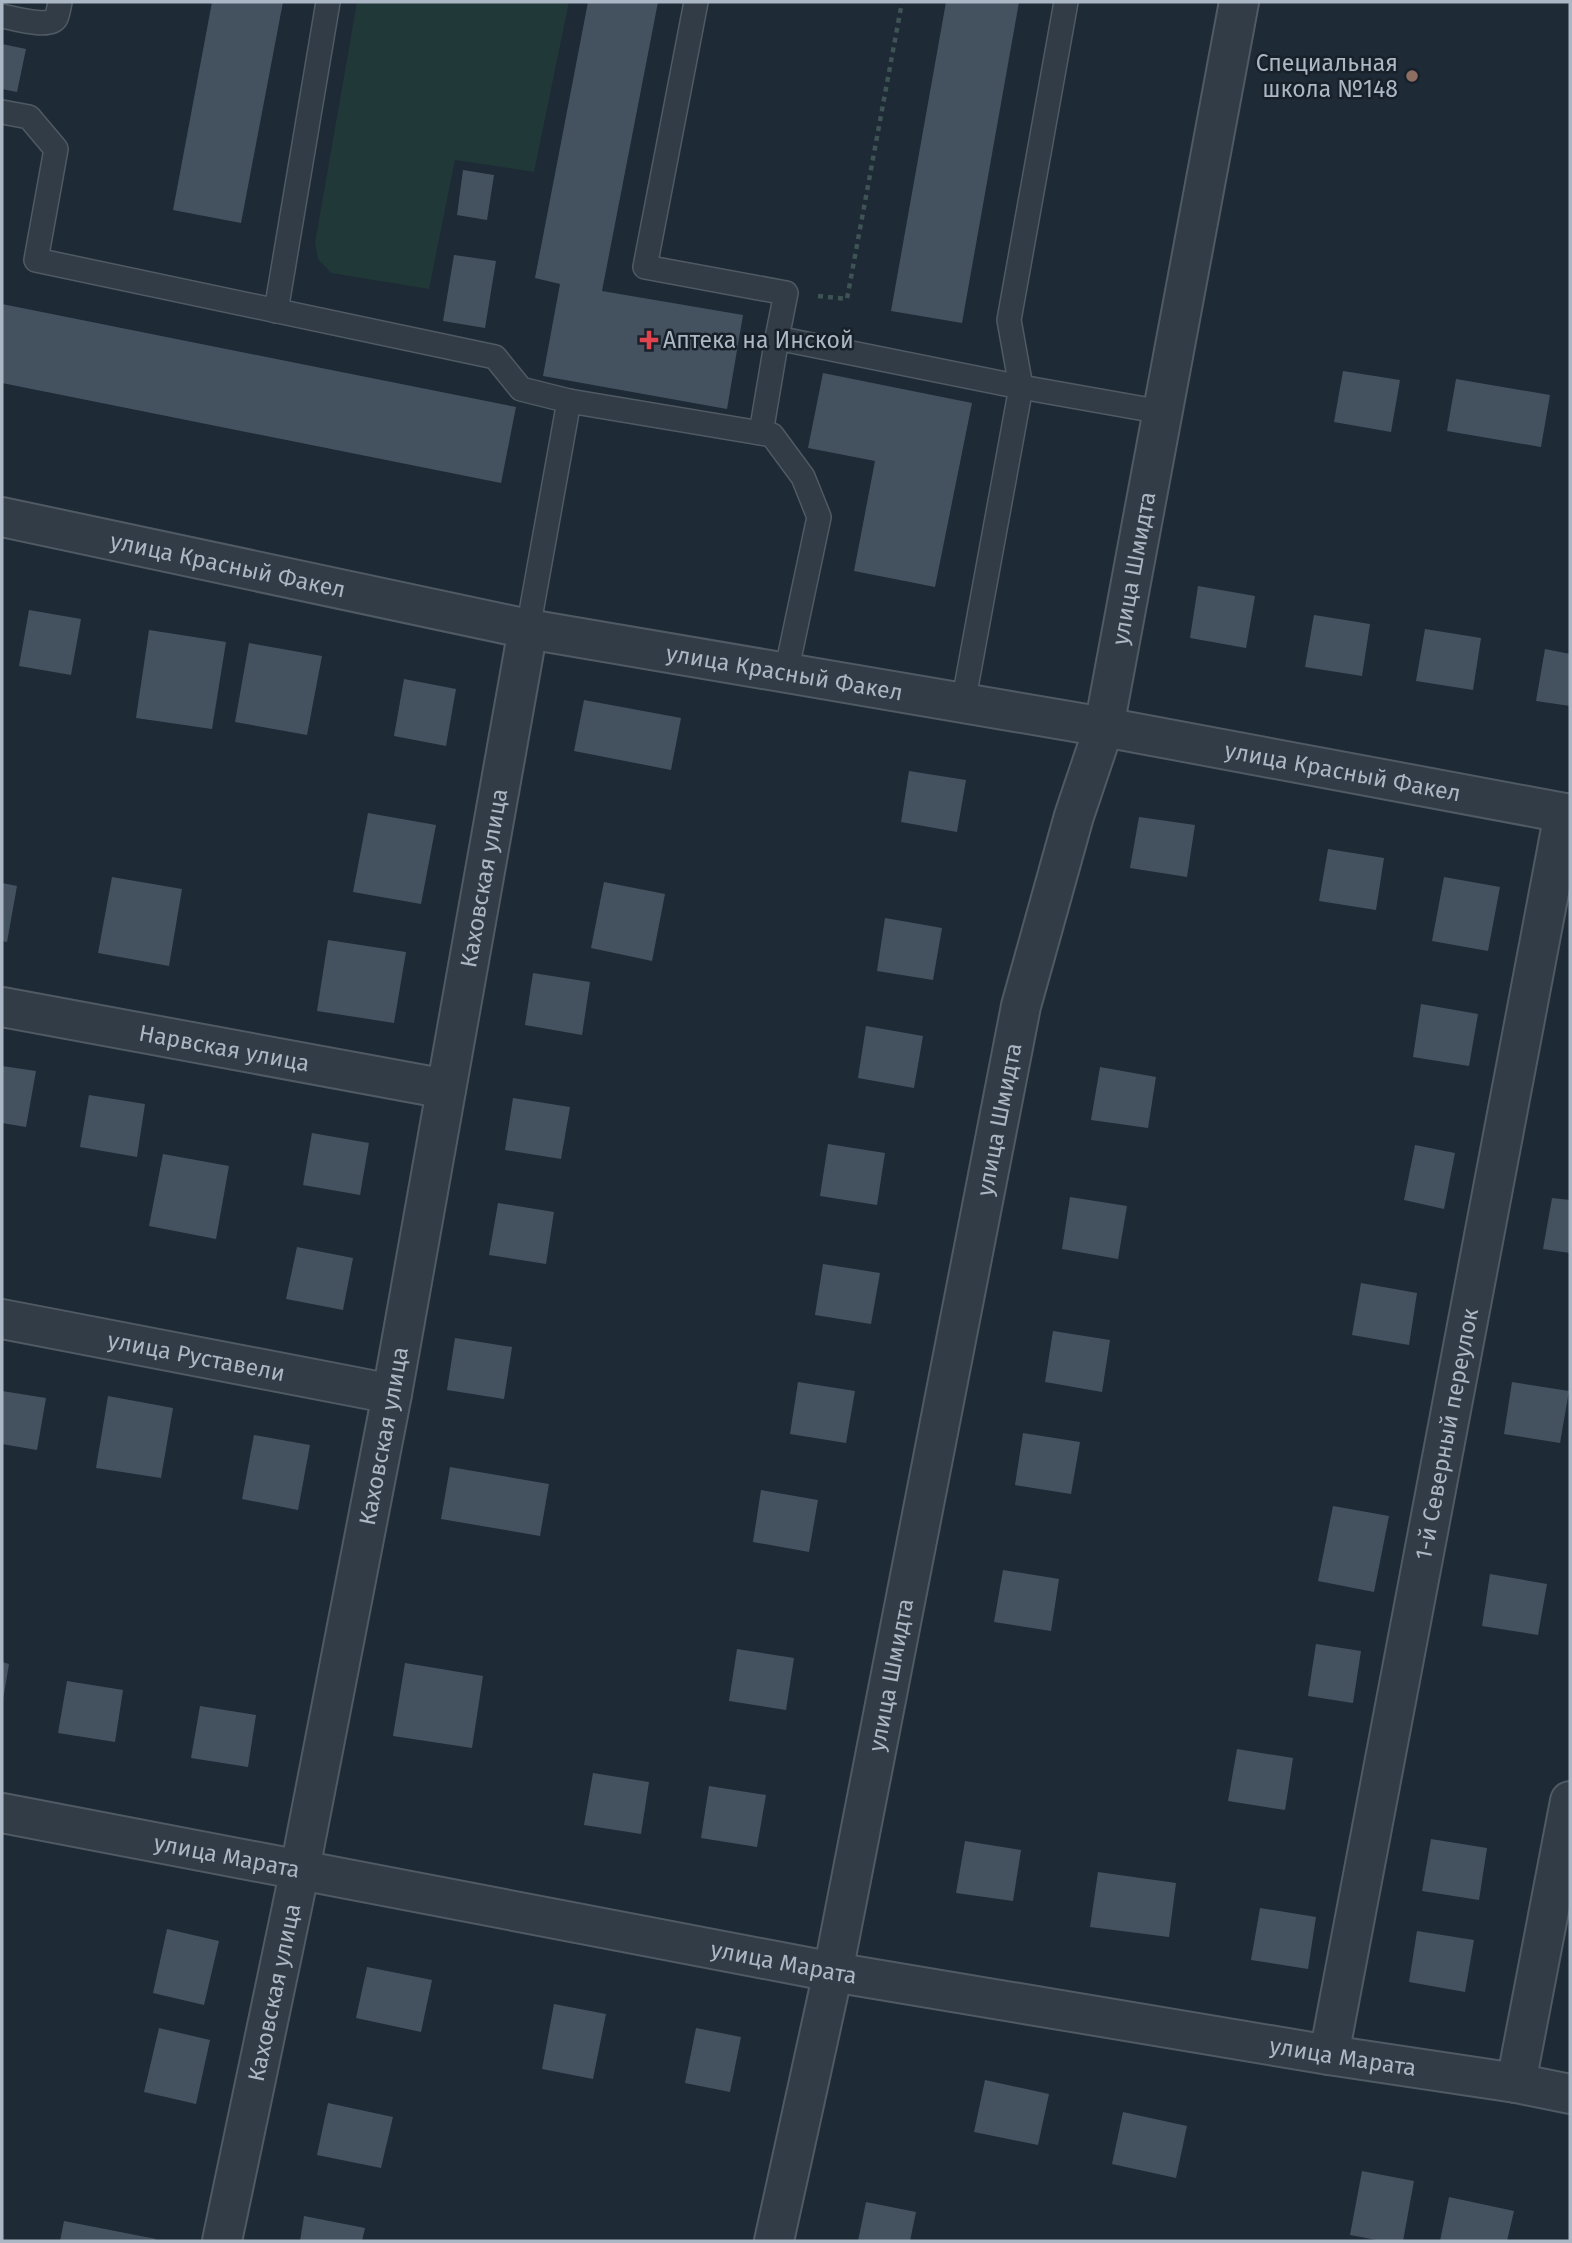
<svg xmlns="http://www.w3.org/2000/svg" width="1572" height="2243" viewBox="0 0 1572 2243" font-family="'Fira Sans',sans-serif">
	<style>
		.green { fill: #213838 }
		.building { fill: #445260 }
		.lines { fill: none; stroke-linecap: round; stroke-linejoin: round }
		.service-casing { stroke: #4f5a64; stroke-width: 26 }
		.minor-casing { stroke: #4f5a64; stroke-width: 42 }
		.path { stroke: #3e5354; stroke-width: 4.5; stroke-dasharray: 5 5; stroke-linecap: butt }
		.service { stroke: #323c46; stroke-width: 23 }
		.minor { stroke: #323c46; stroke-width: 38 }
		.education-dot { fill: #8d6e63; stroke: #18212a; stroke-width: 2.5 }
		.health-dot { fill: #e0444e; stroke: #18212a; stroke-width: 2.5 }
		.labels { text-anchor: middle; stroke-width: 5; stroke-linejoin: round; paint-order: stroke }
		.poi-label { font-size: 23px; fill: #abb7c4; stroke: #18212a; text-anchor: end }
		.street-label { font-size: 23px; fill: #abb7c4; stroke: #18212a }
	</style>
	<rect width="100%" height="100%" fill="#1e2a35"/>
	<path class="green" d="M 357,2 L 569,2 L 534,172 L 455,160 L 429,289 L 331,273 L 318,259 L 315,243 Z"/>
	<g class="building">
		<path d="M 212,2 L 283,2 L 241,223 L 173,210 Z"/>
		<path d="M 588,2 L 658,2 L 602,291 L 743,315 L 727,409 L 543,376 L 560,284 L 535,278 Z"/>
		<path d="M 946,2 L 1019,2 L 962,323 L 891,311 Z"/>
		<path d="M 2,44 L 26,49 L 17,92 L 2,89 Z"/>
		<path d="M 463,170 L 494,175 L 487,220 L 457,215 Z"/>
		<path d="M 454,255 L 496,261 L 485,328 L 443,321 Z"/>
		<path d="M 2,304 L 516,407 L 501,483 L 2,383 Z"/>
		<path d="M 1343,371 L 1400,380 L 1391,432 L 1334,422 Z"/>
		<path d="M 823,373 L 972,403 L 935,587 L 854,571 L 875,461 L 808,448 Z"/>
		<path d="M 1456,379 L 1550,395 L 1541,447 L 1447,431 Z"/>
		<path d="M 1198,586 L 1255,596 L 1246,648 L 1190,638 Z"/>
		<path d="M 29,610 L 81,619 L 71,675 L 19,666 Z"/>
		<path d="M 1314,615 L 1370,624 L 1362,676 L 1305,667 Z"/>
		<path d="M 1425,629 L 1481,638 L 1473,690 L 1416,681 Z"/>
		<path d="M 149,630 L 226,642 L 212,729 L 136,718 Z"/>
		<path d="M 249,643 L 322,656 L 307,735 L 235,722 Z"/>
		<path d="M 1545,649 L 1570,654 L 1570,706 L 1536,701 Z"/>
		<path d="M 404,679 L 456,689 L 446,746 L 394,736 Z"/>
		<path d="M 584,700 L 681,718 L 671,770 L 574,751 Z"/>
		<path d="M 909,771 L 966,780 L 957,832 L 901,822 Z"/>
		<path d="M 368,813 L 436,825 L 421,904 L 353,892 Z"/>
		<path d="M 1139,817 L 1195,825 L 1187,877 L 1130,868 Z"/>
		<path d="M 1328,849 L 1384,858 L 1376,910 L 1319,901 Z"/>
		<path d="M 112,877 L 182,889 L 169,966 L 98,953 Z"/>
		<path d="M 1444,877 L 1500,887 L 1488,951 L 1432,941 Z"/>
		<path d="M 604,882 L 665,894 L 652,961 L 591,948 Z"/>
		<path d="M 2,883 L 17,886 L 7,942 L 2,941 Z"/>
		<path d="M 885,918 L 942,928 L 933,980 L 877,971 Z"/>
		<path d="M 328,940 L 406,952 L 394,1023 L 317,1011 Z"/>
		<path d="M 533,973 L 590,982 L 582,1035 L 525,1025 Z"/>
		<path d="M 1421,1004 L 1478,1014 L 1469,1066 L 1413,1057 Z"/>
		<path d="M 866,1026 L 923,1036 L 914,1088 L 858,1078 Z"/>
		<path d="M 2,1066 L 36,1071 L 26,1127 L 2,1123 Z"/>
		<path d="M 1100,1067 L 1156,1077 L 1148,1128 L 1091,1120 Z"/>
		<path d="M 89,1095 L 145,1104 L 137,1157 L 80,1147 Z"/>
		<path d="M 513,1098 L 570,1107 L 561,1159 L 505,1150 Z"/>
		<path d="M 312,1133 L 369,1143 L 360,1195 L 303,1185 Z"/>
		<path d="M 828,1144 L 885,1153 L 877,1205 L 820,1196 Z"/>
		<path d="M 1415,1145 L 1455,1153 L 1444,1209 L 1404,1200 Z"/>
		<path d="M 163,1154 L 229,1166 L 216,1239 L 149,1226 Z"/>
		<path d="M 1070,1197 L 1127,1206 L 1118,1259 L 1062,1249 Z"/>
		<path d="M 1552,1198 L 1570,1200 L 1570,1253 L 1543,1249 Z"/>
		<path d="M 498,1203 L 554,1212 L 546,1264 L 489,1255 Z"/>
		<path d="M 297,1247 L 353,1258 L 343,1310 L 286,1299 Z"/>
		<path d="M 823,1264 L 880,1273 L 871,1324 L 815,1315 Z"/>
		<path d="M 1361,1283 L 1417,1293 L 1409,1345 L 1352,1335 Z"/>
		<path d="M 1053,1331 L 1110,1340 L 1102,1392 L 1045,1382 Z"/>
		<path d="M 455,1338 L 512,1347 L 504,1399 L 447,1390 Z"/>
		<path d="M 798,1382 L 855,1391 L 846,1443 L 790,1434 Z"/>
		<path d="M 1512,1382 L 1569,1391 L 1560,1443 L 1504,1434 Z"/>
		<path d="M 2,1391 L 46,1398 L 37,1450 L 2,1444 Z"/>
		<path d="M 108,1396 L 173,1408 L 161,1478 L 96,1468 Z"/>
		<path d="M 1023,1433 L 1080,1442 L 1071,1494 L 1015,1485 Z"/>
		<path d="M 254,1435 L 310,1445 L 298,1510 L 242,1499 Z"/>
		<path d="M 450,1467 L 549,1484 L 540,1536 L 441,1519 Z"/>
		<path d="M 761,1490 L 818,1500 L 809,1552 L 753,1542 Z"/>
		<path d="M 1333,1506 L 1389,1516 L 1374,1592 L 1318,1581 Z"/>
		<path d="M 1003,1570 L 1059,1579 L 1051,1631 L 994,1622 Z"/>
		<path d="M 1490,1574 L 1547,1584 L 1538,1635 L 1482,1626 Z"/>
		<path d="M 1316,1644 L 1361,1651 L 1353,1703 L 1308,1696 Z"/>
		<path d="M 737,1649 L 794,1658 L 786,1710 L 729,1701 Z"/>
		<path d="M 2,1662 L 9,1664 L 3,1700 L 2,1699 Z"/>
		<path d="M 405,1663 L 483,1676 L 472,1748 L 393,1736 Z"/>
		<path d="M 67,1681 L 123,1690 L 115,1742 L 58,1733 Z"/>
		<path d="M 200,1706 L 256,1715 L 248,1767 L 191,1758 Z"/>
		<path d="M 1237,1749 L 1293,1758 L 1285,1810 L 1228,1801 Z"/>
		<path d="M 593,1773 L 649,1782 L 641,1834 L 584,1825 Z"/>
		<path d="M 709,1786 L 766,1795 L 757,1847 L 701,1838 Z"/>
		<path d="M 1431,1839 L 1487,1848 L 1479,1900 L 1422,1891 Z"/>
		<path d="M 965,1841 L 1021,1850 L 1013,1901 L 956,1893 Z"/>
		<path d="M 1098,1872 L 1176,1883 L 1169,1937 L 1090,1927 Z"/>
		<path d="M 1260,1908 L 1316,1917 L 1308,1969 L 1251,1960 Z"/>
		<path d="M 167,1929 L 219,1941 L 204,2005 L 153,1993 Z"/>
		<path d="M 1417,1931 L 1474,1940 L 1465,1992 L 1409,1982 Z"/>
		<path d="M 367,1967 L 432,1980 L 421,2032 L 356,2018 Z"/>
		<path d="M 554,2004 L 606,2014 L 593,2079 L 542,2069 Z"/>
		<path d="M 159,2028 L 210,2040 L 196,2104 L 144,2092 Z"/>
		<path d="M 696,2028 L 741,2037 L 730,2092 L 685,2083 Z"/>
		<path d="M 985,2080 L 1049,2094 L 1038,2145 L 974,2132 Z"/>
		<path d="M 328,2103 L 393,2117 L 381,2168 L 317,2155 Z"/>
		<path d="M 1123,2112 L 1187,2126 L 1176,2178 L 1112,2164 Z"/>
		<path d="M 1362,2171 L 1414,2181 L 1403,2241 L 1382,2241 L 1350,2235 Z"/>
		<path d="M 1449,2197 L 1514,2211 L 1507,2241 L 1440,2241 Z"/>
		<path d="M 866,2202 L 916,2212 L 910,2241 L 858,2241 Z"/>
		<path d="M 304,2216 L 365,2228 L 362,2241 L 300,2241 Z"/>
		<path d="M 64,2221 L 156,2239 L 155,2241 L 60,2241 Z"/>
	</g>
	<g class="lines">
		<defs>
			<g id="service">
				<path d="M 696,2 L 645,267 L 786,293 L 777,338 L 1021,387 L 1162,412"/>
				<path d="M 2,16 C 13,18 50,29 56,18 C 58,14 59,7 60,2"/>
				<path d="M 2,112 L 29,117 L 56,149 L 36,260 L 495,357 L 521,389 L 569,401 L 772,435 L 803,477 L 819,517 L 786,673"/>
				<path d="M 276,311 L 328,2"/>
				<path d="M 761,433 L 777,338"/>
				<path d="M 528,629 L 569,401"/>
				<path d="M 963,704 L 1021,387 L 1009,320 L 1066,2"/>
			</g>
			<g id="minor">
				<path id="s1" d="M 2,517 L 528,629 L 1104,727 L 1570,814"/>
				<path id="s2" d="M 2,1007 L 446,1089"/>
				<path id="s3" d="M 2,1319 L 392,1394"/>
				<path id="s4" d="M 2,1813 L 833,1972 L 1329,2055 L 1516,2083 L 1570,2094"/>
				<path id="s5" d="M 1329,2055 L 1564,813"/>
				<path d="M 1516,2083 L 1570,1801"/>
				<path id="s6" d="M 222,2241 L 300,1869 L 392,1394 L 528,629"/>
				<path id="s7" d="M 774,2241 L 833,1972 L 1021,1006 L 1074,816 L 1104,727 L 1239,2"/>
			</g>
		</defs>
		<use href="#service" class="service-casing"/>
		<use href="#minor" class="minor-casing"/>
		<path class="path" d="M 818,296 L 847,299 L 902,2"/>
		<use href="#service" class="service"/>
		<use href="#minor" class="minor"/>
	</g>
	<circle class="education-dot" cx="1412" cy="76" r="7"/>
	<path class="health-dot" d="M645.5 329.5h7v7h7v7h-7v7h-7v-7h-7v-7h7z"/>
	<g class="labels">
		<g class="poi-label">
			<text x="1398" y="71">Специальная<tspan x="1398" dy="26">школа №148</tspan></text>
			<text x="663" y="348" text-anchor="start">Аптека на Инской</text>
		</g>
		<g class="street-label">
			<text dy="8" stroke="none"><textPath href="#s1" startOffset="231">улица Красный Факел</textPath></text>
			<text dy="8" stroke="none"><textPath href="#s7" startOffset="1712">улица Шмидта</textPath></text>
			<text dy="8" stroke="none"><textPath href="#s1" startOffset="798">улица Красный Факел</textPath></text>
			<text dy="8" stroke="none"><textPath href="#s1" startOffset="1365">улица Красный Факел</textPath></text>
			<text dy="8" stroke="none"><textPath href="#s6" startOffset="1388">Каховская улица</textPath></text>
			<text dy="8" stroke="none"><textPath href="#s2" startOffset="226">Нарвская улица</textPath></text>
			<text dy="8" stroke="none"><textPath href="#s7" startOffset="1144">улица Шмидта</textPath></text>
			<text dy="8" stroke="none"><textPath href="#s3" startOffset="198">улица Руставели</textPath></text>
			<text dy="8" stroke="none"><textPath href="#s5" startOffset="632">1-й Северный переулок</textPath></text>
			<text dy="8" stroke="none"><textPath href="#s6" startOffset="821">Каховская улица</textPath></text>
			<text dy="8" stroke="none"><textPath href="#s7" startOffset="578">улица Шмидта</textPath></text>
			<text dy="8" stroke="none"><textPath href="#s4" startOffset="229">улица Марата</textPath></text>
			<text dy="8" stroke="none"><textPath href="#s4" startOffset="796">улица Марата</textPath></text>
			<text dy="8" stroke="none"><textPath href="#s6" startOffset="254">Каховская улица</textPath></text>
			<text dy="8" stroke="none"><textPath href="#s4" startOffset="1363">улица Марата</textPath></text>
		</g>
	</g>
	<rect width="1572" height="2243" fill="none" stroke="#abb7c4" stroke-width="7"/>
</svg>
